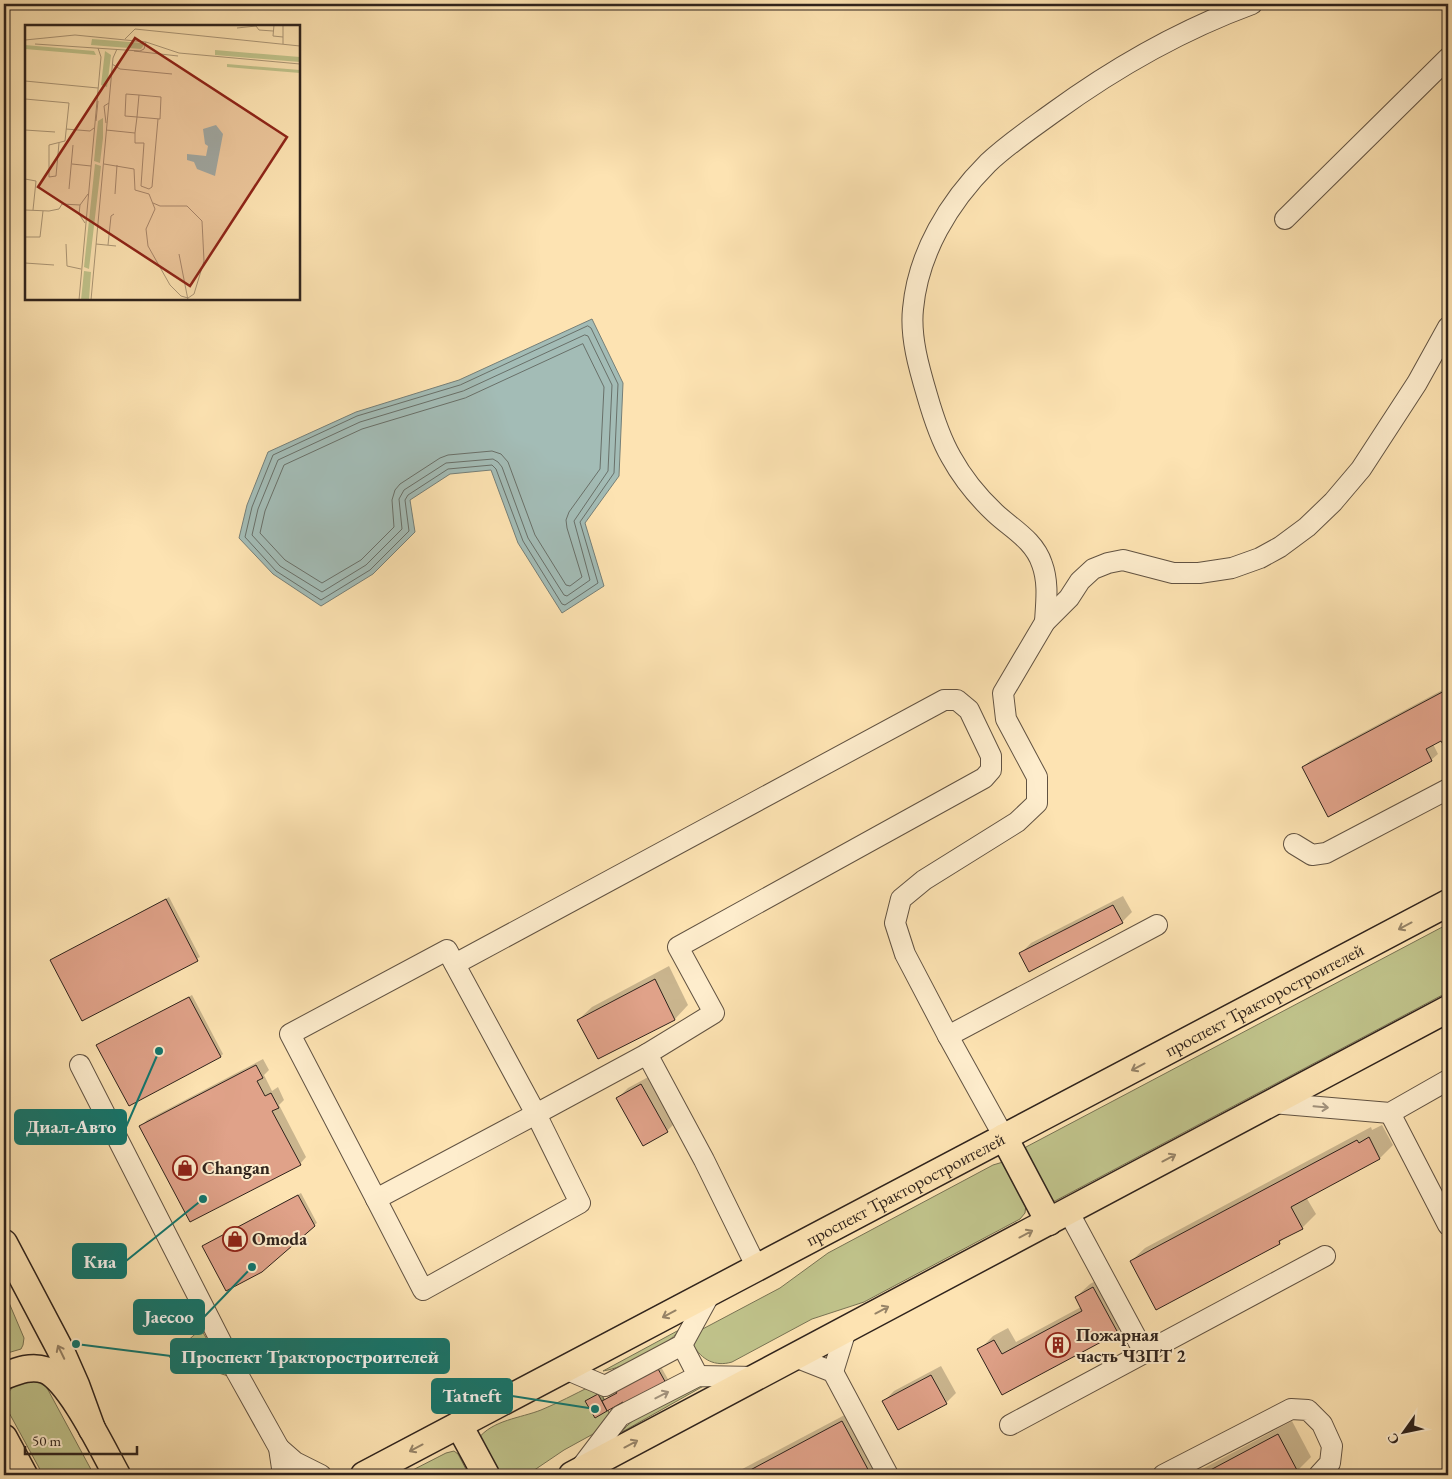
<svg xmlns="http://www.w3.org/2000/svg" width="1452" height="1479" viewBox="0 0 1452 1479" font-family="'EB Garamond',serif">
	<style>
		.green { fill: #c0c38b; stroke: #787354 }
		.water { fill: #a3bcb6; stroke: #757f78 }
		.shadow { fill: #0003 }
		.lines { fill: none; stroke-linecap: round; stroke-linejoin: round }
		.shore { stroke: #697069; stroke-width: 1 }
		.building { fill: #e0a289; stroke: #2f231c }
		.minor-casing { stroke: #625342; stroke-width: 22 }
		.major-casing { stroke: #2f231c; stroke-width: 29 }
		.minor { stroke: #feedcd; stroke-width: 20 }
		.major { stroke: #fde3b2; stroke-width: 26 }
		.oneway { stroke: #968367 }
		.oneway2 { stroke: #a1927d }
		.labels { text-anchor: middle; stroke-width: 4; stroke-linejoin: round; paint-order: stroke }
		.street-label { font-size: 18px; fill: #2f231c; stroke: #feedcd }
		.poi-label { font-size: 18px; font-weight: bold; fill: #2f231c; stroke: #feedcd; text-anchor: start }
		.inset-road { fill: none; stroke: #ab9676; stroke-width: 1 }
		.view { fill: #8f2418; fill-opacity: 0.15; stroke: #8f2418; stroke-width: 2.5 }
		.inset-edge { fill: none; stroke: #2f231c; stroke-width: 2.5 }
		.leader { fill: none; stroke: #0f766e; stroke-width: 2 }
		.callout-dot { fill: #0f766e; stroke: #feedcd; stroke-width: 2 }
		.callout { fill: #0f766e; stroke: #0f766e; stroke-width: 2 }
		.callout-label { font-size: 19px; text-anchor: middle; font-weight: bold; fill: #fff }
	</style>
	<rect width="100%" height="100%" fill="#fde3b2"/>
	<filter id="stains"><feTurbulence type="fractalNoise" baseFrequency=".004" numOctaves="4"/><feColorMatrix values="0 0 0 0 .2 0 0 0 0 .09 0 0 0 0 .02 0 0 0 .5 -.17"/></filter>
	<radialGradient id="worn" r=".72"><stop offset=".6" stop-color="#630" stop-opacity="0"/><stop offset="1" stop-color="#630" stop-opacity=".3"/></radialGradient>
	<g class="green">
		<path d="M 1448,924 L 1448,992 L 1055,1201 L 1049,1202 L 1022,1152 L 1026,1147 Z"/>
		<path d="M 1003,1162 L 1026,1204 L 1025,1213 L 1020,1219 L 864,1302 L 812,1319 L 732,1362 C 715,1367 702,1360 693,1345 L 697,1332 L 780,1288 L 828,1253 L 993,1165 Z"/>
		<path d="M 4,1291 L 24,1338 L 23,1345 L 21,1349 L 4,1354 Z"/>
		<path d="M 201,1329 L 228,1376 L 169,1357 Z"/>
		<path d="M 679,1330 C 668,1347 623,1368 603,1371 Z"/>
		<path d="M 30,1379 L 40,1381 L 47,1388 L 94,1475 L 43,1475 L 7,1409 C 5,1390 13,1384 30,1379 Z"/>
		<path d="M 716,1379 L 622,1432 C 630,1418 677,1392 693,1386 C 701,1383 708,1382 716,1379 Z"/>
		<path d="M 591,1386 L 600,1389 L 609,1413 L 609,1422 L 604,1428 L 564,1450 L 527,1475 L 494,1475 L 478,1439 C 492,1420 521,1418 541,1410 C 558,1403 575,1394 591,1386 Z"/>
		<path d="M 454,1451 L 458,1454 L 469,1475 L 403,1475 L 446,1453 Z"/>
	</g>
	<path class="water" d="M 592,319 L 623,383 L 619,476 L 585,523 L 604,586 L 562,613 L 518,543 L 491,470 L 450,474 L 410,500 L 415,532 L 373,574 L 321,606 L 273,574 L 239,538 L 247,505 L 268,452 L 356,412 L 459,380 Z"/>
	<g class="shadow">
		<path d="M 1448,687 L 1448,751 L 1441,740 L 1433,744 L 1438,754 L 1431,760 L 1303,767 L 1310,761 Z"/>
		<path d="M 1123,896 L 1132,912 L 1122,922 L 1021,953 L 1031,943 Z"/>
		<path d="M 169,897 L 200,957 L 83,1019 L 52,960 Z"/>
		<path d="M 669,966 L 688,1005 L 675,1019 L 598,1057 L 578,1020 L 592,1007 Z"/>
		<path d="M 192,995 L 223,1054 L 221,1056 L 98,1045 Z"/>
		<path d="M 263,1059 L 269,1070 L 264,1075 L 272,1091 L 278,1087 L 284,1100 L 279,1105 L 306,1157 L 300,1164 L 141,1126 L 147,1120 Z"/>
		<path d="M 652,1075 L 677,1121 L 667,1131 L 618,1098 L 628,1088 Z"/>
		<path d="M 1382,1125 L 1393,1145 L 1379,1159 L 1306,1197 L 1316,1214 L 1302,1228 L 1286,1236 L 1279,1243 L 1131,1261 L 1145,1248 L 1371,1127 L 1372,1130 Z"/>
		<path d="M 301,1193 L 317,1223 L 314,1225 L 203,1246 Z"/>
		<path d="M 1107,1275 L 1130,1319 L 1117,1332 L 1003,1393 L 979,1350 L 993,1336 L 1008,1328 L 1016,1342 L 1081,1307 L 1076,1297 L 1090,1284 Z"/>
		<path d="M 660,1365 L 669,1381 L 623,1401 L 595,1416 L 590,1399 L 601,1392 L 605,1399 Z"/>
		<path d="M 941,1366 L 956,1393 L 946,1403 L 884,1401 L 894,1391 Z"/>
		<path d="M 856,1409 L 892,1475 L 731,1475 Z"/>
		<path d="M 1292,1421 L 1311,1457 L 1297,1471 L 1288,1475 L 1191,1475 Z"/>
	</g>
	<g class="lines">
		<g class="shore">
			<path d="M 588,326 L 591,328 L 618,384 L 614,473 L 580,522 L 598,583 L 565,605 L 562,604 L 523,541 L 496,469 L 492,465 L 448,469 L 408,495 L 405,500 L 409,531 L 370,570 L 321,600 L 276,571 L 245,537 L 252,507 L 273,455 L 357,416 L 460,385 Z"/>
			<path d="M 585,335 L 588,336 L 612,385 L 608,471 L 574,521 L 590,580 L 567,596 L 564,595 L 528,538 L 502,467 L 498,462 L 493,459 L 446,463 L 404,490 L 399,499 L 402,529 L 366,565 L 322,592 L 280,566 L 252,535 L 258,509 L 278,460 L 360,422 L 463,391 Z"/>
			<path d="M 583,344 L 604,387 L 600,469 L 569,512 L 566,520 L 567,528 L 582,577 L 570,586 L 566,585 L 535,535 L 508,462 L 501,454 L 492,451 L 448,455 L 440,458 L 400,484 L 395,490 L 392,500 L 394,527 L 361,560 L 322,583 L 285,560 L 260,533 L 265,511 L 284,465 L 362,429 L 465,398 Z"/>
		</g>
	</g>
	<g class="building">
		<path d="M 1448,689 L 1448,753 L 1441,741 L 1426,749 L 1432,761 L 1328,817 L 1302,767 Z"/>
		<path d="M 166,899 L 198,961 L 82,1021 L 50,960 Z"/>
		<path d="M 1113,905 L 1123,923 L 1029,972 L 1019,953 Z"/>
		<path d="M 655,979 L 675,1020 L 598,1059 L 577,1020 Z"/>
		<path d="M 189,997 L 221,1057 L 129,1106 L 96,1045 Z"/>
		<path d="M 256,1065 L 263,1078 L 257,1081 L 265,1096 L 271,1093 L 279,1108 L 272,1111 L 301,1165 L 190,1222 L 139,1126 Z"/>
		<path d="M 641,1084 L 668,1132 L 643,1146 L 616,1098 Z"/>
		<path d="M 1369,1137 L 1380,1159 L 1291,1207 L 1303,1229 L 1279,1241 L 1280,1244 L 1156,1310 L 1130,1261 L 1357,1140 L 1359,1143 Z"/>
		<path d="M 298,1195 L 315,1226 L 262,1272 L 226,1291 L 202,1246 Z"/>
		<path d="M 1093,1287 L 1118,1333 L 1002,1395 L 977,1349 L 994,1340 L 1002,1354 L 1082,1311 L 1075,1297 Z"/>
		<path d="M 657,1367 L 667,1385 L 626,1408 L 623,1402 L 607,1411 L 602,1401 L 617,1393 L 615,1390 Z"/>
		<path d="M 931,1375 L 947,1404 L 898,1430 L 882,1401 Z"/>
		<path d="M 598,1394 L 607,1411 L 595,1418 L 585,1401 Z"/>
		<path d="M 842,1421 L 871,1475 L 741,1475 Z"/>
		<path d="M 1278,1434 L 1298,1472 L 1291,1475 L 1201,1475 Z"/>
	</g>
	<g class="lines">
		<defs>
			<g id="minor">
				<path d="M 1285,219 L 1448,58"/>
				<path d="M 1045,622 C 1046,603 1049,583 1042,564 C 1034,540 1012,529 995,513 C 978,497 962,477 951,457 C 940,438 933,416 927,395 C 919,368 910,337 913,309 C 918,253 949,202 988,163 C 1008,144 1032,128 1054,112 C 1116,67 1181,30 1252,4"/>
				<path d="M 1294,844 L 1312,855 L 1326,853 L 1448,789"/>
				<path d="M 447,950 L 536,1114 L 376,1199 L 290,1034 Z"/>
				<path d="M 455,964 L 944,700 L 957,700 L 969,710 L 991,756 L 991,770 L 984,778 L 678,947 L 714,1013 L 647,1054"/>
				<path d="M 948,1036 L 1157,925"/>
				<path d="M 80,1065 L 236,1371 L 279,1448 L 283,1475"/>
				<path d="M 1272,1103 L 1390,1113 L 1448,1080"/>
				<path d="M 1390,1113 L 1448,1225"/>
				<path d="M 1004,1137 L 948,1036 L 905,954 L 895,923 L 901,899 L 924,880 L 1017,822 L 1037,803 L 1037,777 L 1006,719 L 1003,693 L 1045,622 L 1069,598 L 1080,581 L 1093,569 L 1108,563 L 1123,560 L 1173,573 L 1199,573 L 1232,568 L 1260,558 L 1280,547 L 1307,527 L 1333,502 L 1361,469 L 1417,383 L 1448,327"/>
				<path d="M 376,1199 L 423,1290 L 580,1203 L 536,1114 L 647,1054 L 704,1160 L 757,1268"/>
				<path d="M 1068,1211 L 1144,1352"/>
				<path d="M 682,1345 L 698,1376"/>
				<path d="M 795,1357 L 833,1372 L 888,1475"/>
				<path d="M 565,1369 L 605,1386 L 682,1345 L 711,1292"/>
				<path d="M 833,1372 L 846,1330"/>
				<path d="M 1010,1425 L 1325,1256"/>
				<path d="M 279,1448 L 295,1462 L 321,1475"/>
				<path d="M 579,1470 L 620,1416 L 698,1376 L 756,1377"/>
				<path d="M 1163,1475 L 1291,1409 L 1308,1410 L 1322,1424 L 1332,1446 L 1330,1463 L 1319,1475"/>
			</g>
			<g id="major">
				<path d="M 1004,1137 L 1049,1222"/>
				<path d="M 4,1243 L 61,1351 L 76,1385 L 92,1429"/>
				<path d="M 4,1376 C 17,1371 31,1365 45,1370 C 70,1380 103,1450 117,1475"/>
				<path d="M 459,1425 L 486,1475"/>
				<path d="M 4,1438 L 24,1475"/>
				<path id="s1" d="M 364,1475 L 1448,903"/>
				<path d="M 572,1475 L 1448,1009"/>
			</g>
		</defs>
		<use href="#minor" class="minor-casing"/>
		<use href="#major" class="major-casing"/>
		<use href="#minor" class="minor"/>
		<use href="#major" class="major"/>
	</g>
	<defs><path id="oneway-shaft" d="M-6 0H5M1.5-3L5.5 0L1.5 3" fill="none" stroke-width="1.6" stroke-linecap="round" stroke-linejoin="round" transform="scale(1.25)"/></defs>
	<g class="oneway">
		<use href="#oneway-shaft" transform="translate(1405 926) rotate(152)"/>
		<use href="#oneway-shaft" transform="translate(1138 1067) rotate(152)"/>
		<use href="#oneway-shaft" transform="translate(1169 1158) rotate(-28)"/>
		<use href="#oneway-shaft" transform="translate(1026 1234) rotate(-28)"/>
		<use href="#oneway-shaft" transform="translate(882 1310) rotate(-28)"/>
		<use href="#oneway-shaft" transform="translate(669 1314) rotate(152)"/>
		<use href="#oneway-shaft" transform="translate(61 1352) rotate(-116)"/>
		<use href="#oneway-shaft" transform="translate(631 1444) rotate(-28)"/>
		<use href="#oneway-shaft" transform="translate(416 1448) rotate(152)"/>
	</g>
	<g class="oneway2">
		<use href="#oneway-shaft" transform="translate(1321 1107) rotate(5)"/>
		<use href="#oneway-shaft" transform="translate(662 1395) rotate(-27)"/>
	</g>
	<defs>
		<symbol id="shop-ring" viewBox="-11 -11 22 22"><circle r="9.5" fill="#feedcd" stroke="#8f2418" stroke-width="1.5"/><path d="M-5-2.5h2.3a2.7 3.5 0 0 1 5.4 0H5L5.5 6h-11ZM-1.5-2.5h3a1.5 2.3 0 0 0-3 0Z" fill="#8f2418"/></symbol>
		<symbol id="building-ring" viewBox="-11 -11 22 22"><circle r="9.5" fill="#feedcd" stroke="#8f2418" stroke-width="1.5"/><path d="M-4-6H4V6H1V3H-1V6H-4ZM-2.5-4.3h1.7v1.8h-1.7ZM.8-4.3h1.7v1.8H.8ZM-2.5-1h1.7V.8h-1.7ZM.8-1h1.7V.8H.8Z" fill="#8f2418"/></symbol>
	</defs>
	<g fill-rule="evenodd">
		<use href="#shop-ring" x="171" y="1154" width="28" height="28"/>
		<use href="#shop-ring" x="221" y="1225" width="28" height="28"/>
		<use href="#building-ring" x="1044" y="1331" width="28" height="28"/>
	</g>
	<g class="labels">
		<g class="street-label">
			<text dy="6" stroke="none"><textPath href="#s1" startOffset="1018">проспект Тракторостроителей</textPath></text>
			<text dy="6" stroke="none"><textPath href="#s1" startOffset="612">проспект Тракторостроителей</textPath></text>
		</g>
		<g class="poi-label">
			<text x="202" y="1174">Changan</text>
			<text x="252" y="1245">Omoda</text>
			<text x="1076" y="1341">Пожарная<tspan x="1076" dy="21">часть ЧЗПТ 2</tspan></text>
		</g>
	</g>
	<g transform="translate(25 25)">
		<rect width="275" height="275" fill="#fde3b2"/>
		<path d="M 67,14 L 117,18 L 119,20 L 116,24 L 66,20 ZM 0,20 L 69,26 L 71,30 L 0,24 ZM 190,25 L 275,32 L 275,37 L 190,30 ZM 80,26 L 86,30 L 82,62 L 76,60 ZM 202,39 L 275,45 L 275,48 L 202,42 ZM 78,93 L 78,113 L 75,138 L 69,136 L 73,96 ZM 70,139 L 76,141 L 64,244 L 59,242 ZM 59,246 L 66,247 L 64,275 L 56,275 Z" fill="#c0c38b"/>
		<path d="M 191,100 L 198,109 L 190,151 L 172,144 L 169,137 L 162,135 L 162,129 L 181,131 L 183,121 L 180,119 L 178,104 Z" fill="#a3bcb6"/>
		<path class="inset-road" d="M 249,0 L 248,11 L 258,12M 212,3 L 231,1 L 234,5 L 248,6M 100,14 L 110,4 L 275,21M 0,15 L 50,10 L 121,17 L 154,28 L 275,39M 10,19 L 115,26 L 119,24 L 121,17M 258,19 L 258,0M 109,26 L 153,31M 87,39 L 95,44 L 147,49M 0,56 L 73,63M 114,70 L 136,72 L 135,94 L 112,92 ZM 0,74 L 44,78 L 40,116 L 24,120 L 24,152 L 31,151 L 34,118M 71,96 L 73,76M 81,98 L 79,81 L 84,78M 41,104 L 65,106 L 69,103M 0,105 L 30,107M 81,105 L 110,108 L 112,92 L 100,91 L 101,69 L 114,70M 110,108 L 110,118 L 119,118 L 116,161 L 124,164 L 127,162 L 133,94M 47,139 L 66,141M 79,139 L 109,144 L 110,165 L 124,169 L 130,184 L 121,204 L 123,221 L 145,260 L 156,271 L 163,273 L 169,269 L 179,236 L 177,196 L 162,181 L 135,181 L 128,178M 0,154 L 11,156 L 8,185M 44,164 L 48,120M 90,169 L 92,140M 0,185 L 24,186 L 34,184 L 37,179 L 55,180M 60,198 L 54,189 L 55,180 L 63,169M 0,212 L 15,212 L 18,186M 41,219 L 42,241 L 56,244M 71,219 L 91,221M 83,220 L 86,191 L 89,189M 154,229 L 163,275M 0,238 L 29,240M 54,275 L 76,32 L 73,23M 66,275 L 88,33 L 92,24"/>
		<path class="view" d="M 110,13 L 262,112 L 165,261 L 13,162 Z"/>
		<rect width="275" height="275" class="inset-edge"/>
	</g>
	<path class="leader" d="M159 1051L126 1127M203 1199L126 1261M252 1267L204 1317M76 1344L171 1356M595 1409L512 1396"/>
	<g class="callout-dot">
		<circle cx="159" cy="1051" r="5"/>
		<circle cx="203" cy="1199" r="5"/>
		<circle cx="252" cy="1267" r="5"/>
		<circle cx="76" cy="1344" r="5"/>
		<circle cx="595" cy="1409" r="5"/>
	</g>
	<g class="callout">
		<rect x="15" y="1110" width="111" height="34" rx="5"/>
		<rect x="73" y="1244" width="53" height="34" rx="5"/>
		<rect x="134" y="1300" width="70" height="34" rx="5"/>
		<rect x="171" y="1339" width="278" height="34" rx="5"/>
		<rect x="432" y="1379" width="80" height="34" rx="5"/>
	</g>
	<g class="callout-label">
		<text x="71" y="1133">Диал-Авто</text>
		<text x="100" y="1268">Киа</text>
		<text x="169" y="1323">Jaecoo</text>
		<text x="310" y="1363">Проспект Тракторостроителей</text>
		<text x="472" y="1402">Tatneft</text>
	</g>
	<rect width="1452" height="1479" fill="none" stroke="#fde3b2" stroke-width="20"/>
	<rect x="5" y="5" width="1442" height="1469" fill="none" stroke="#2f231c" stroke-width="2.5"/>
	<rect x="10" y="10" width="1432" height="1459" fill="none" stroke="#2f231c"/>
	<g transform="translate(1404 1432) rotate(237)" stroke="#feedcd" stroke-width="4" paint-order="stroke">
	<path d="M0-4L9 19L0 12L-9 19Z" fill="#2f231c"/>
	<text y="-8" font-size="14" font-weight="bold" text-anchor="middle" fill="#2f231c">С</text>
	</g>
	<path d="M25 1446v8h112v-8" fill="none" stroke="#2f231c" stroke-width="2.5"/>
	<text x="32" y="1446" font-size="15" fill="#2f231c" stroke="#feedcd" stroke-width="4" paint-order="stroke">50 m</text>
	<rect width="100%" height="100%" filter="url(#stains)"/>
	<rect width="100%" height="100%" fill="url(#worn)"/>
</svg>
